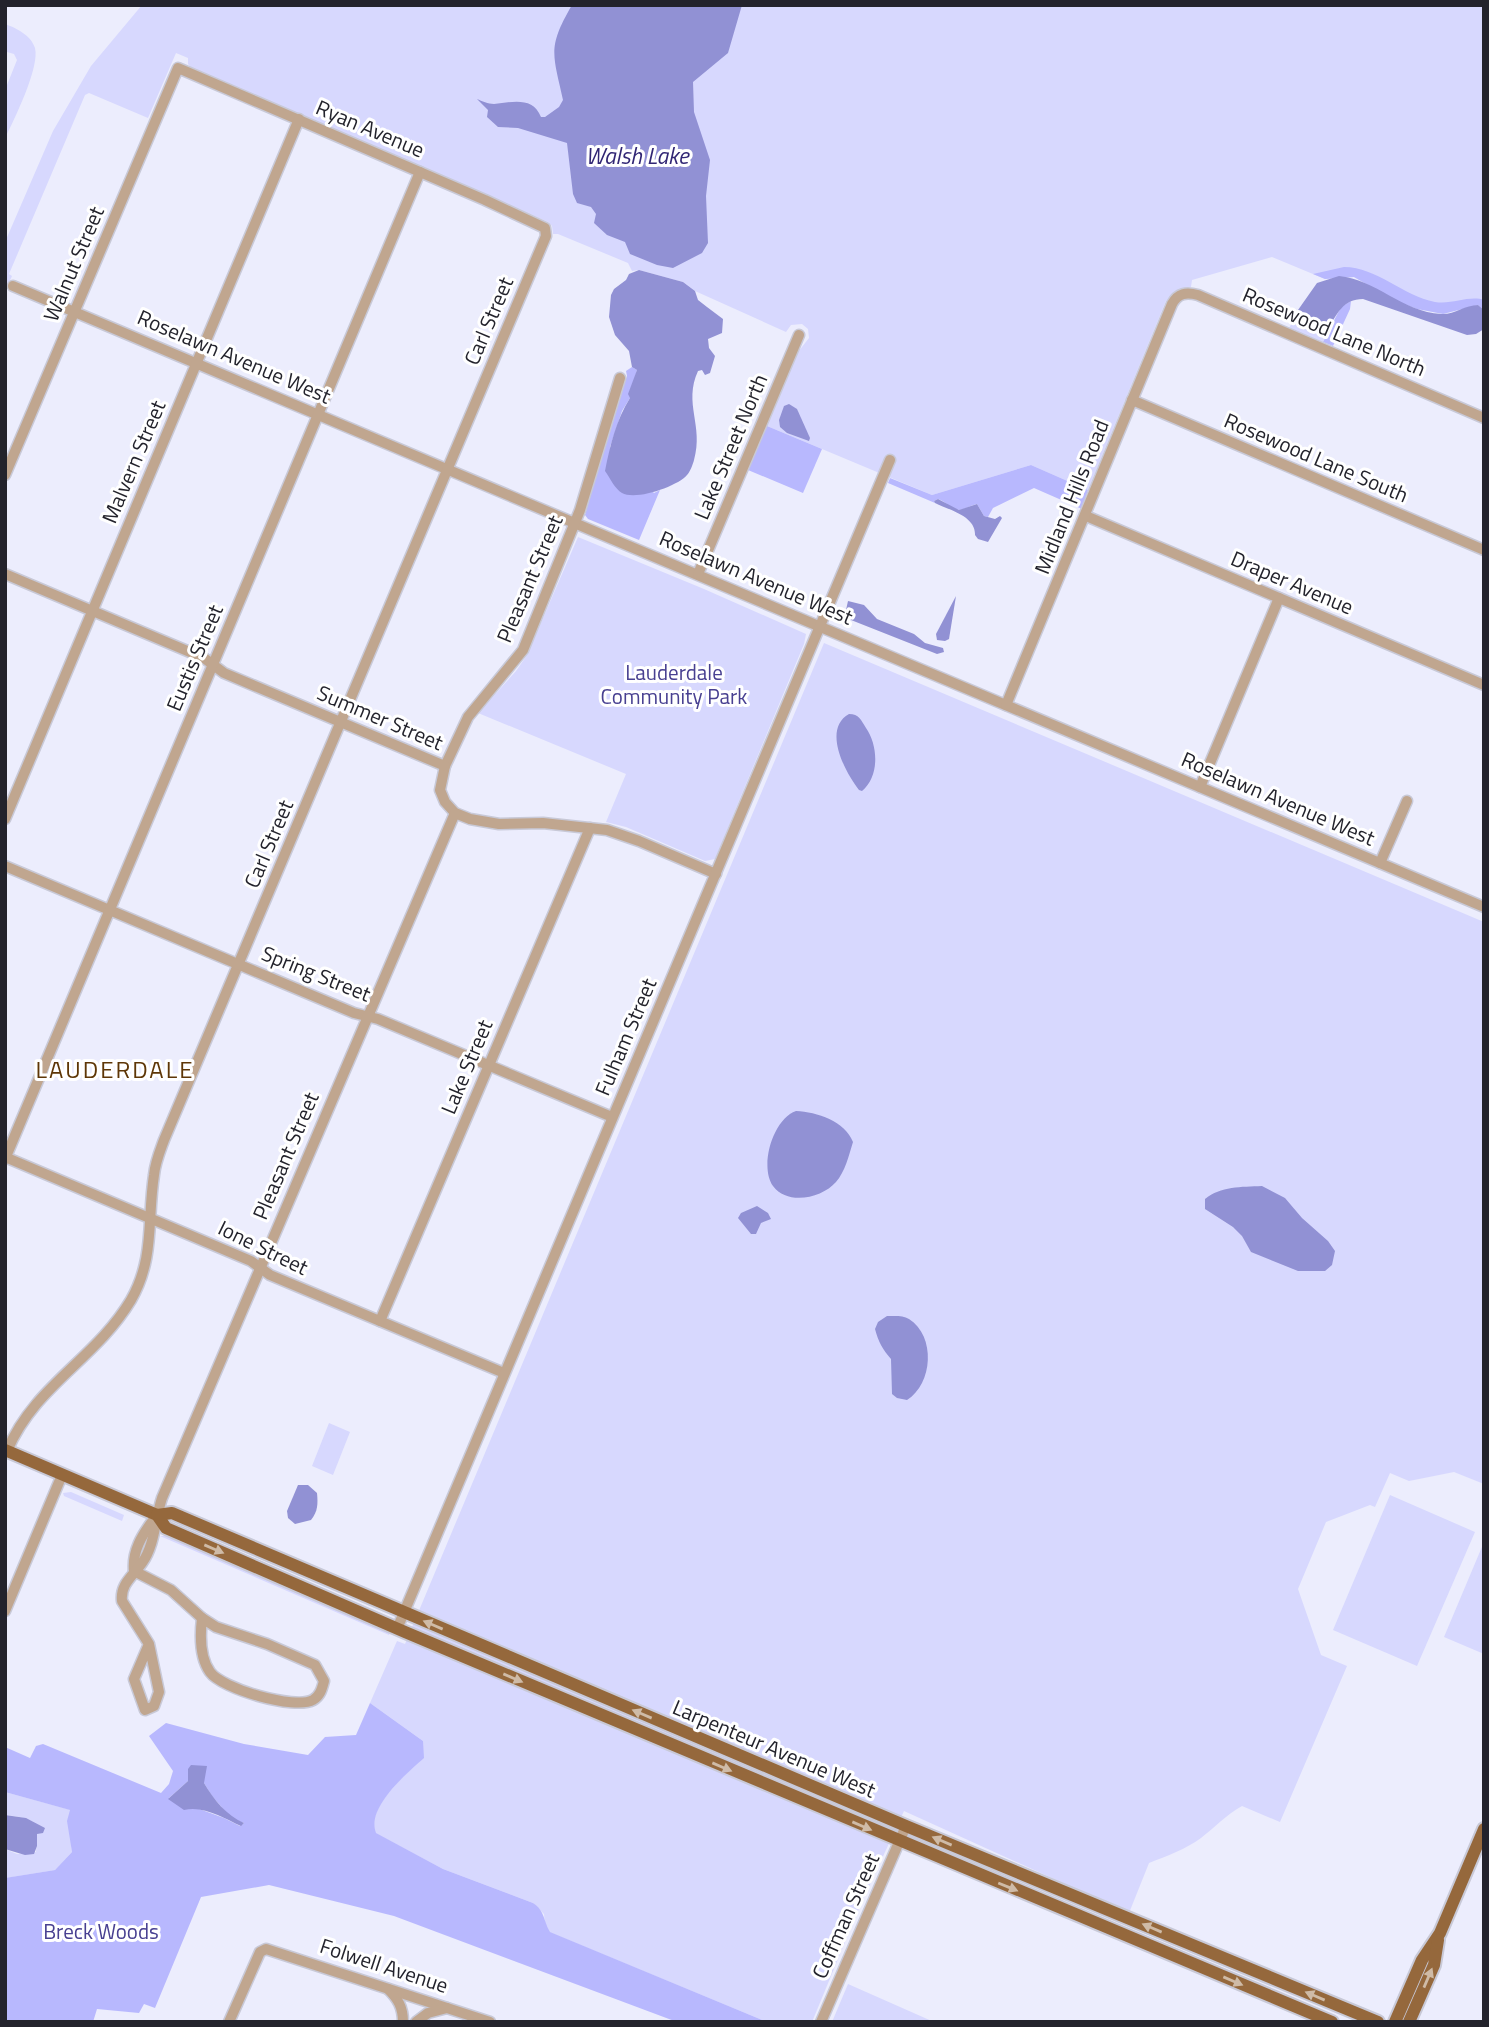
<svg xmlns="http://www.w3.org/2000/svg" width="1489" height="2027" viewBox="0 0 1489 2027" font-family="'Titillium Web',sans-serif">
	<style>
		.green { fill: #d7d8fe }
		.forest { fill: #b8b8fe; fill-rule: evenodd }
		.water { fill: #9191d4 }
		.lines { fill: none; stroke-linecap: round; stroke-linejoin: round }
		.minor-casing { stroke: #c8c9d7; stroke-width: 13 }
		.major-casing { stroke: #c8c9d7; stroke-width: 16 }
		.minor { stroke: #c0a68f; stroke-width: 10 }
		.major { stroke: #95683c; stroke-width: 12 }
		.oneway { fill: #cfbba7 }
		.labels { text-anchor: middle; stroke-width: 6; stroke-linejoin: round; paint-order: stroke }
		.street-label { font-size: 21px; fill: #23232c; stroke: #fff }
		.park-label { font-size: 21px; fill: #484091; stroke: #fff }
		.water-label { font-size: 23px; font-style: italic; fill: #312674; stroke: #fff }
		.quarter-label { font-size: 24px; letter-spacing: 2px; fill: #5e3607; stroke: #fff }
	</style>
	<rect width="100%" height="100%" fill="#ecedfd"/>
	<g class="green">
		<path d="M 142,5 L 1484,5 L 1484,310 L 1478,305 L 1457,310 L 1396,301 L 1354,277 L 1325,279 L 1272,257 L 1192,280 L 1191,287 L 1176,291 L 1166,301 L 1088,490 L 1031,465 L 932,495 L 767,426 L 798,352 L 809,338 L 808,329 L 802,324 L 791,325 L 786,332 L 695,291 L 683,282 L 639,270 L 632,271 L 628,263 L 558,234 L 553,234 L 552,226 L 548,222 L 192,69 L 188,64 L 188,58 L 176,53 L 148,118 L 89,93 L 85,95 L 9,274 L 12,276 L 5,291 L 5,242 L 53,131 L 91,66 Z"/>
		<path d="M 5,24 C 16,28 31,35 35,48 C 40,67 14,120 5,138 L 5,90 L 17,60 L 14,54 L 7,52 Z"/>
		<path d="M 1297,314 L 1302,321 L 1328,329 L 1323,342 L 1289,328 Z"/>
		<path d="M 578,537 L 704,589 L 806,634 L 804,644 L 715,859 L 705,861 L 626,827 L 606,822 L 626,774 L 478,713 L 516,671 L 527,655 Z"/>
		<path d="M 824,643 L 1484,922 L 1484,1484 L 1454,1472 L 1409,1481 L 1390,1473 L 1375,1507 L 1370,1505 L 1326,1522 L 1298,1589 L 1321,1655 L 1347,1666 L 1280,1822 L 1242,1806 C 1226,1815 1215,1827 1201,1838 C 1186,1849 1167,1856 1149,1863 L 1129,1913 L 904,1811 L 860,1906 L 812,2022 L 767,2022 L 549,1932 L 545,1925 L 544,1914 L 533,1903 L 443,1869 L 375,1833 C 366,1808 406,1774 423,1758 L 423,1741 L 370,1703 L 397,1641 L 405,1644 Z"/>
		<path d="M 329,1423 L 350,1432 L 333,1475 L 312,1466 Z"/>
		<path d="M 71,1492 L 124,1515 L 122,1521 L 64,1496 L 63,1493 Z"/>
		<path d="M 1390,1495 L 1475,1532 L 1417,1666 L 1333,1630 Z"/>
		<path d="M 160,1536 L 166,1536 L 390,1633 L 389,1635 Z"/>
		<path d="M 1484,1542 L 1484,1654 L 1444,1637 Z"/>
		<path d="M 5,1792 L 71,1810 L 69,1823 L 72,1852 L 55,1870 L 6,1878 L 5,1849 L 17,1854 L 36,1852 L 37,1833 L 43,1833 C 36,1818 20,1817 5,1815 Z"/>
		<path d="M 848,1984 L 934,2022 L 832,2022 Z"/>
	</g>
	<g class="forest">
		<path d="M 1344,267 C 1377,267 1403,296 1435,302 C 1452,305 1469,295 1484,300 L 1484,310 L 1478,305 L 1443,314 L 1417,309 L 1396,301 L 1354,277 L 1325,279 L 1313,274 Z"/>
		<path d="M 1351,301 L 1350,309 L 1333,346 L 1323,342 L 1341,307 Z"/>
		<path d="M 632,367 L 637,370 L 630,398 L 622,411 L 610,447 L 654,493 L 660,490 L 639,540 L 588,519 L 585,515 L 609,427 L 627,376 L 626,371 Z"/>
		<path d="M 767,426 L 822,449 L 803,493 L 748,470 Z"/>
		<path d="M 1031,465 L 1088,490 L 1082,509 L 1034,488 L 993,508 L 988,517 L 984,516 L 977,504 C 972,505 965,509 960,510 C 952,510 945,501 938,499 L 934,501 L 935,503 L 888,483 L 890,478 L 932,495 Z"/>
		<path d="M 370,1703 L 423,1741 L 424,1758 C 406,1774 366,1808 376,1833 L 443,1869 L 533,1903 C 545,1911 543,1920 550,1932 L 767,2022 L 677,2022 L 394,1916 L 269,1885 L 201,1897 L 155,2008 L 144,2004 L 139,2013 L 97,2009 L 93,2022 L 5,2022 L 5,1878 L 55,1870 L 72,1852 L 67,1821 L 70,1810 L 5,1792 L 5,1747 L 30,1758 L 36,1746 L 43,1744 L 161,1793 L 169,1784 L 173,1771 L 149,1736 L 166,1723 L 244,1744 L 308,1755 L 325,1737 L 356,1735 ZM 189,1773 L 204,1783 L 212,1796 L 231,1818 L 244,1823 L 240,1826 L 224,1818 L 169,1798 L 188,1781 Z"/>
	</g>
	<g class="water">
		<path d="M 572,5 L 742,5 L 728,53 L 693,82 L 694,112 L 710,160 L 706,196 L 708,243 L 702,253 L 673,268 L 657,265 L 630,254 L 625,242 L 607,235 L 594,223 L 596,214 L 591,207 L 577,203 L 573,194 L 567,143 L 518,128 L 498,127 L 487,117 L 488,110 L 477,99 C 482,101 488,104 494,104 C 512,102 533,96 541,117 L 545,117 L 559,107 L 563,100 C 553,54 547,48 572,5 Z"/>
		<path d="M 639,270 L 683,282 L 695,291 L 698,300 L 707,307 L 723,319 L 722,333 L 708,339 L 709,348 L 715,356 L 710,373 L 705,375 L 702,370 L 698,371 C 683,404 704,425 694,460 C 693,464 690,472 687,475 C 678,486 636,501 622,493 C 615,489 610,478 605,471 C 610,446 616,420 630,398 L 628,394 L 637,370 L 632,367 L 629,351 L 615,335 L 609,317 L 611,295 L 614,289 L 626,280 L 629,274 Z"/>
		<path d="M 1339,276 C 1375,279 1403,312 1441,314 C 1454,315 1465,305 1478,305 L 1484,310 L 1484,329 L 1476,334 L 1467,335 L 1363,299 C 1343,299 1337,314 1328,329 L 1322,328 L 1298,318 L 1298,310 L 1317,283 Z"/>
		<path d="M 789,404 L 797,409 L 810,438 L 809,441 L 787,433 L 780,427 L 779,420 L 784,406 Z"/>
		<path d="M 938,499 L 959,510 L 977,504 L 984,516 L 995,519 L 1000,516 L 1002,518 L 988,542 L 978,539 L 975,535 C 976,516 949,510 935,503 L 934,501 Z"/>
		<path d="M 956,596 L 949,639 L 945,641 L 937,640 L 936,634 Z"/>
		<path d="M 848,601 L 864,605 L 877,619 L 914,634 L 925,643 L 943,648 L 944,652 L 937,654 L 851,620 L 846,610 Z"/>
		<path d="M 849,714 C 859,714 861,720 866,728 C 878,745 880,776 862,791 L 859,790 C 845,772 822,729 849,714 Z"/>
		<path d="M 796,1111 C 817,1112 845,1121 853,1142 C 849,1155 845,1172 836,1182 C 822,1198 788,1206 773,1186 C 759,1166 773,1119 796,1111 Z"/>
		<path d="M 1262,1186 L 1285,1198 L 1302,1218 L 1328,1241 L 1335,1251 L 1332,1265 L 1325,1271 L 1298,1271 L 1251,1252 L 1242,1236 L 1233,1227 L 1205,1209 L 1205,1199 C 1221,1186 1241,1187 1262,1186 Z"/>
		<path d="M 757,1206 L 768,1213 L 771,1219 L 761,1223 L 756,1234 L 751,1234 L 738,1218 L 741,1213 Z"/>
		<path d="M 887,1316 C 894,1316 903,1315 909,1319 C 936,1336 933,1384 907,1400 L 897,1398 L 892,1394 L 891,1359 C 883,1350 878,1341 875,1329 L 878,1322 Z"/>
		<path d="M 298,1485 L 308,1485 L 317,1493 C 318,1504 318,1511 311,1520 L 295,1524 L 288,1518 L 287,1511 Z"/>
		<path d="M 191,1765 L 207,1766 L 204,1783 C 214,1800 226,1815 244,1823 L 241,1826 C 224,1818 203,1805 184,1810 L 168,1799 L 188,1781 L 188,1769 Z"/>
		<path d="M 5,1815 L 26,1818 L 45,1828 L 43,1833 L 37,1834 L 37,1846 L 34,1854 L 25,1855 L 5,1849 Z"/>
	</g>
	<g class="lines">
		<defs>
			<g id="minor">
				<path d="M 13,286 L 1484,907"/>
				<path d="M 620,378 L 580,510 L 523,650 L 468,717 L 445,766 L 440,790 L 445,802 L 455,813 L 470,819 L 499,824 L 543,823 L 607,830 L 639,841 L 716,874"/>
				<path d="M 1132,400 L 1484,550"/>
				<path d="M 5,475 L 178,68 L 485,200 L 545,228 L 546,236 L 164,1140 C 160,1151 155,1163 154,1175 C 147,1220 155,1258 131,1300 C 95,1360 35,1385 7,1451"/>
				<path d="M 1086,516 L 1484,685"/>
				<path d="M 5,574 L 204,658 L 224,673 L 445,766"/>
				<path d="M 698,574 L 799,335"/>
				<path d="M 1006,705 L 1172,304 C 1178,293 1186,292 1198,295 L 1484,418"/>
				<path d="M 1200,787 L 1279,598"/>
				<path d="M 5,819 L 299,119"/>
				<path d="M 1380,863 L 1407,801"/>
				<path d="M 5,866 L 354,1013 L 378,1019 L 612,1117"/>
				<path d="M 5,1157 L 251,1261 L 270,1275 L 504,1373"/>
				<path d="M 5,1159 L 420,172"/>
				<path d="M 380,1321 L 590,828"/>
				<path d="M 134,1571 L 171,1590 L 202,1618"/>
				<path d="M 134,1571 C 132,1551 142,1535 154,1519"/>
				<path d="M 5,1611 L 62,1475"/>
				<path d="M 202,1618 L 216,1627 L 267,1644 L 315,1665 L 324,1681 C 322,1689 320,1696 313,1700 C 295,1710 222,1689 210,1672 C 200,1658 200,1635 202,1618 Z"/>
				<path d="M 397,1629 L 890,460"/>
				<path d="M 149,1644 L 159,1692 L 154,1706 L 145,1710 L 134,1679 L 149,1644 L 122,1601 C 120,1584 133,1576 142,1563 C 155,1545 155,1519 162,1498 L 455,813"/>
				<path d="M 388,1989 C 398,1999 403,2007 403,2022"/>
				<path d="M 229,2022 L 260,1952 L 266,1949 L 490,2022"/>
				<path d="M 416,2022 L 428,2013 L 447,2008"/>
				<path d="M 821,2022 L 906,1826"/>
			</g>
			<g id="major">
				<path d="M 5,1450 L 157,1515 L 166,1528 L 405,1632 L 1332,2022"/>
				<path d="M 157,1515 L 172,1513 L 906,1826 L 1378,2022"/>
				<path d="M 1395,2022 L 1422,1960 L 1440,1933 L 1484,1829"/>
				<path d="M 1409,2022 L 1434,1965 L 1438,1940"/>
			</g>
		</defs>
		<use href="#minor" class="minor-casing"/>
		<use href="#major" class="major-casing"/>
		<use href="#minor" class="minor"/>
		<use href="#major" class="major"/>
	</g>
	<defs><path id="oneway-solid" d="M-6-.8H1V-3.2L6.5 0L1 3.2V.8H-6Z" transform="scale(1.75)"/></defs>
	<g class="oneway">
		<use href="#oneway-solid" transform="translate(214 1549) rotate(23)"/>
		<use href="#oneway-solid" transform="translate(433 1625) rotate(-157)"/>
		<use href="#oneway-solid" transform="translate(513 1678) rotate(23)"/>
		<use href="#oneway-solid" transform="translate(642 1714) rotate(-157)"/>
		<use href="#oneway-solid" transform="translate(722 1767) rotate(23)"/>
		<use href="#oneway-solid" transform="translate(862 1826) rotate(23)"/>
		<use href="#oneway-solid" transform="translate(942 1841) rotate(-157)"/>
		<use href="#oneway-solid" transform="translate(1008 1887) rotate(22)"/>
		<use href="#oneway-solid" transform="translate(1152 1928) rotate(-157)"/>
		<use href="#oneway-solid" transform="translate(1428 1978) rotate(-67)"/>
		<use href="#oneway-solid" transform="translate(1233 1981) rotate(23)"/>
		<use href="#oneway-solid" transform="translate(1315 1996) rotate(-157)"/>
	</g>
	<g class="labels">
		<g class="street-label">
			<text transform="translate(370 129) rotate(23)" y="7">Ryan Avenue</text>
			<text transform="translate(74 264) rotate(-67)" y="7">Walnut Street</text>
			<text transform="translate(489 321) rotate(-67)" y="7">Carl Street</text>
			<text transform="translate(1334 332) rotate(23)" y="7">Rosewood Lane North</text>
			<text transform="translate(234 357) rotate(23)" y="7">Roselawn Avenue West</text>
			<text transform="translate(731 447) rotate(-67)" y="7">Lake Street North</text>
			<text transform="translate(1316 458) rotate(23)" y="7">Rosewood Lane South</text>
			<text transform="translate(134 462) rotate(-67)" y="7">Malvern Street</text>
			<text transform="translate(1072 497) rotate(-68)" y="7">Midland Hills Road</text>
			<text transform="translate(756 578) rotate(23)" y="7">Roselawn Avenue West</text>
			<text transform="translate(530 579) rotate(-67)" y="7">Pleasant Street</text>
			<text transform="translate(1292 583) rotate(23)" y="7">Draper Avenue</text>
			<text transform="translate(195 658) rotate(-67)" y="7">Eustis Street</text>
			<text transform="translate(380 718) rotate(23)" y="7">Summer Street</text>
			<text transform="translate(1278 799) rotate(23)" y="7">Roselawn Avenue West</text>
			<text transform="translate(269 844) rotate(-67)" y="7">Carl Street</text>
			<text transform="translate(316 974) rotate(22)" y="7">Spring Street</text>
			<text transform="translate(626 1037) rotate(-67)" y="7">Fulham Street</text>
			<text transform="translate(467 1067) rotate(-67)" y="7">Lake Street</text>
			<text transform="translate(286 1156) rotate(-67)" y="7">Pleasant Street</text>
			<text transform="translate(263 1248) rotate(26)" y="7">Ione Street</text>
			<text transform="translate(774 1749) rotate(23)" y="7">Larpenteur Avenue West</text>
			<text transform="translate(846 1916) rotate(-66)" y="7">Coffman Street</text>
			<text transform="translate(384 1966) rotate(18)" y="7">Folwell Avenue</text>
		</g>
		<g class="park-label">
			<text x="674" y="680">Lauderdale<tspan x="674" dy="24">Community Park</tspan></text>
			<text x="101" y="1939">Breck Woods</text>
		</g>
		<g class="water-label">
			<text x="637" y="164">Walsh Lake</text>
		</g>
		<g class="quarter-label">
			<text x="115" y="1078">LAUDERDALE</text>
		</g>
	</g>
	<rect width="1489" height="2027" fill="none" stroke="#23232c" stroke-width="14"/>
</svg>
